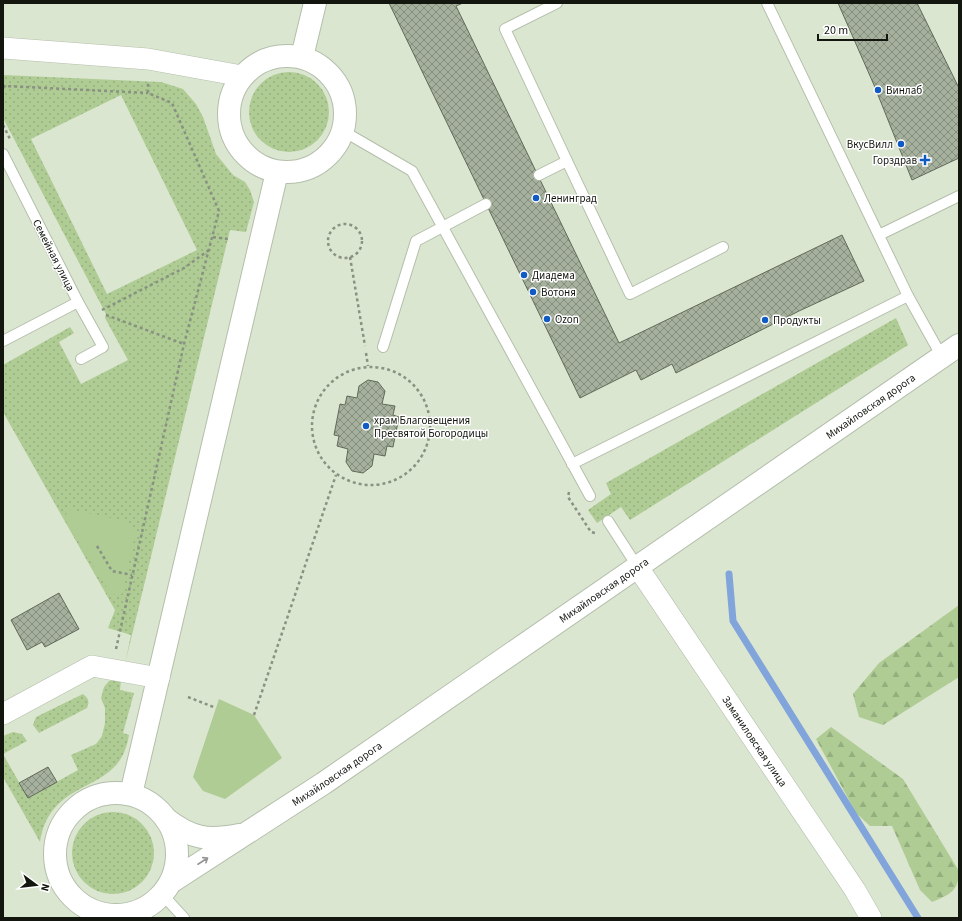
<svg xmlns="http://www.w3.org/2000/svg" width="962" height="921" viewBox="0 0 962 921" font-family="'Source Sans 3',sans-serif">
	<style>
		.grass { fill: url(#grass-dots); fill-rule: evenodd }
		.forest { fill: url(#forest-firs) }
		.park { fill: #aecc93 }
		.lines { fill: none; stroke-linecap: round; stroke-linejoin: round }
		.stream { stroke: #81a4da; stroke-width: 7 }
		.building { fill: url(#building-cross-hatch); stroke: #616a58 }
		.service-casing { stroke: #b4bfab; stroke-width: 12 }
		.minor-casing { stroke: #b4bfab; stroke-width: 22 }
		.tertiary-casing { stroke: #b4bfab; stroke-width: 24 }
		.path { stroke: #899182; stroke-width: 2.5; stroke-dasharray: 3 3; stroke-linecap: butt }
		.service { stroke: #fff; stroke-width: 10 }
		.minor { stroke: #fff; stroke-width: 21 }
		.tertiary { stroke: #fff; stroke-width: 22 }
		.oneway { stroke: #949693 }
		.poi-dot { fill: #105ac4; stroke: #fff; stroke-width: 1.5 }
		.labels { text-anchor: middle; stroke-width: 3; stroke-linejoin: round; paint-order: stroke }
		.poi-label { font-size: 11px; fill: #12160f; stroke: #fff; text-anchor: start }
		.street-label { font-size: 11px; fill: #12160f; stroke: #fff }
	</style>
	<defs>
		<pattern id="grass-dots" width="8" height="8" patternUnits="userSpaceOnUse"><rect width="8" height="8" fill="#aecc93"/><path d="M2 2h.1M6 6h.1" fill="none" stroke="#95ae7e" stroke-width="1.8" stroke-linecap="round"/></pattern>
		<pattern id="forest-firs" width="22" height="20" patternUnits="userSpaceOnUse"><rect width="22" height="20" fill="#aecc93"/><path d="M5 1l3.5 6h-7zM16 11l3.5 6h-7z" fill="#95ae7e"/></pattern>
		<pattern id="building-cross-hatch" width="8" height="8" patternUnits="userSpaceOnUse"><rect width="8" height="8" fill="#a5b09d"/><path d="M0 0l8 8M0 8l8-8" fill="none" stroke="#858e7e"/></pattern>
	</defs>
	<rect width="100%" height="100%" fill="#dbe6d1"/>
	<g class="grass">
		<circle cx="289" cy="112" r="40"/>
		<path d="M 3,75 L 161,82 L 183,89 L 196,104 L 203,117 L 216,154 L 233,175 L 245,182 L 250,190 L 254,202 L 246,232 L 230,230 L 125,664 L 131,635 L 108,628 L 115,610 L 3,412 L 3,365 L 70,327 L 74,333 L 59,342 L 81,384 L 128,360 L 105,318 L 106,314 L 3,118 ZM 121,95 L 197,250 L 107,294 L 31,139 Z"/>
		<path d="M 896,318 L 908,345 L 630,520 L 621,507 L 597,523 L 588,510 L 611,494 L 606,483 Z"/>
		<path d="M 121,679 L 120,690 L 134,693 L 123,733 L 129,735 C 128,740 127,745 125,750 C 109,793 50,780 40,842 L 3,777 L 3,736 L 13,732 L 22,734 L 27,741 L 3,754 L 28,798 L 78,770 L 71,755 L 96,744 L 102,736 L 105,723 L 105,708 L 101,698 L 104,687 L 109,681 Z"/>
		<path d="M 83,694 C 88,698 90,701 87,708 L 39,733 L 33,725 L 36,717 Z"/>
		<circle cx="113" cy="853" r="41"/>
	</g>
	<g class="forest">
		<path d="M 959,605 L 959,677 L 883,725 L 859,717 L 853,694 L 879,663 Z"/>
		<path d="M 831,727 L 903,779 L 959,871 C 959,891 949,895 932,902 L 920,890 L 892,826 L 870,826 L 856,813 L 816,739 Z"/>
	</g>
	<g class="park">
		<path d="M 69,509 L 129,522 L 136,531 L 122,594 L 111,595 L 64,518 Z"/>
		<path d="M 219,699 L 254,715 L 282,758 L 225,799 L 203,791 L 193,777 Z"/>
	</g>
	<g class="lines">
		<path class="stream" d="M 729,574 L 733,621 L 918,918"/>
	</g>
	<g class="building">
		<path d="M 389,3 L 463,3 L 456,6 L 619,343 L 842,235 L 864,281 L 799,311 L 676,373 L 672,364 L 641,380 L 636,370 L 580,398 Z"/>
		<path d="M 838,3 L 917,3 L 959,88 L 959,158 L 912,180 L 874,85 Z"/>
		<path d="M 368,380 L 378,382 L 385,391 L 382,404 L 395,406 L 393,415 L 399,417 L 393,447 L 387,446 L 385,456 L 374,454 L 372,466 L 363,473 L 352,471 L 346,462 L 348,449 L 337,446 L 339,436 L 334,435 L 340,404 L 345,405 L 347,396 L 357,398 L 359,386 Z"/>
		<path d="M 59,593 L 79,629 L 45,647 L 42,642 L 27,650 L 11,620 Z"/>
		<path d="M 48,767 L 57,782 L 28,798 L 19,783 Z"/>
	</g>
	<g class="lines">
		<defs>
			<g id="service">
				<path d="M 557,3 L 505,29 L 567,161"/>
				<path d="M 767,3 L 908,296 L 942,357"/>
				<path d="M 343,131 L 412,171 L 590,496"/>
				<path d="M 3,154 L 78,302 L 3,341"/>
				<path d="M 539,175 L 567,161 L 630,294 L 723,247"/>
				<path d="M 879,235 L 959,196"/>
				<path d="M 78,302 L 103,347 L 81,359"/>
				<path d="M 383,347 L 416,241 L 486,204"/>
				<path d="M 572,464 L 908,296"/>
				<path d="M 608,521 L 637,566"/>
				<path d="M 162,894 L 184,918"/>
			</g>
			<g id="minor">
				<path d="M 3,48 L 148,59 L 242,76"/>
				<path id="s1" d="M 637,566 L 855,890 L 871,918"/>
				<path d="M 3,714 L 92,666 L 159,678"/>
			</g>
			<g id="tertiary">
				<circle cx="287" cy="114" r="58"/>
				<path d="M 302,57 L 315,3"/>
				<circle cx="116" cy="854" r="61"/>
				<path d="M 131,794 L 277,172"/>
				<path d="M 166,819 C 192,839 208,841 239,835"/>
				<path id="s2" d="M 171,882 L 324,783 L 959,345"/>
			</g>
		</defs>
		<use href="#service" class="service-casing"/>
		<use href="#minor" class="minor-casing"/>
		<use href="#tertiary" class="tertiary-casing"/>
		<g class="path">
			<path d="M 3,88 L 5,86 L 148,93"/>
			<path d="M 3,125 L 10,139"/>
			<circle cx="345" cy="241" r="17"/>
			<path d="M 213,237 L 228,239"/>
			<path d="M 350,257 L 365,346"/>
			<path d="M 102,310 L 184,268 L 209,250"/>
			<path d="M 106,315 L 184,344"/>
			<path d="M 366,353 L 368,366"/>
			<circle cx="371" cy="426" r="59"/>
			<path d="M 569,492 L 568,497 L 591,532 L 595,533"/>
			<path d="M 97,546 L 112,571 L 132,575"/>
			<path d="M 116,649 L 184,344 L 219,211 L 172,103 L 148,93 L 148,81"/>
			<path d="M 188,697 L 216,708"/>
			<path d="M 254,715 L 336,475"/>
		</g>
		<use href="#service" class="service"/>
		<use href="#minor" class="minor"/>
		<use href="#tertiary" class="tertiary"/>
	</g>
	<defs><path id="oneway-shaft" d="M-6 0H5M1.5-3L5.5 0L1.5 3" fill="none" stroke-width="1.6" stroke-linecap="round" stroke-linejoin="round"/></defs>
	<use class="oneway" href="#oneway-shaft" transform="translate(203 861) rotate(-33)"/>
	<g class="poi-dot">
		<circle cx="878" cy="90" r="4"/>
		<circle cx="901" cy="144" r="4"/>
		<path d="M923 154h4v4h4v4h-4v4h-4v-4h-4v-4h4z"/>
		<circle cx="536" cy="198" r="4"/>
		<circle cx="524" cy="275" r="4"/>
		<circle cx="533" cy="292" r="4"/>
		<circle cx="547" cy="319" r="4"/>
		<circle cx="765" cy="320" r="4"/>
		<circle cx="366" cy="426" r="4"/>
	</g>
	<g class="labels">
		<g class="poi-label">
			<text x="886" y="94">Винлаб</text>
			<text x="893" y="148" text-anchor="end">ВкусВилл</text>
			<text x="917" y="164" text-anchor="end">Горздрав</text>
			<text x="544" y="202">Ленинград</text>
			<text x="532" y="279">Диадема</text>
			<text x="541" y="296">Вотоня</text>
			<text x="555" y="323">Ozon</text>
			<text x="773" y="324">Продукты</text>
			<text x="374" y="424">храм Благовещения<tspan x="374" dy="13">Пресвятой Богородицы</tspan></text>
		</g>
		<g class="street-label">
			<text transform="translate(54 255) rotate(63)" y="4">Семейная улица</text>
			<text dy="4" stroke="none"><textPath href="#s2" startOffset="846">Михайловская дорога</textPath></text>
			<text dy="4" stroke="none"><textPath href="#s2" startOffset="522">Михайловская дорога</textPath></text>
			<text dy="4" stroke="none"><textPath href="#s1" startOffset="211">Заманиловская улица</textPath></text>
			<text dy="4" stroke="none"><textPath href="#s2" startOffset="198">Михайловская дорога</textPath></text>
		</g>
	</g>
	<rect width="962" height="921" fill="none" stroke="#12160f" stroke-width="8"/>
	<g transform="translate(36 885) rotate(105)" stroke="#ffffff" stroke-width="3" paint-order="stroke">
	<path d="M0-3L7 15L0 10L-7 15Z" fill="#12160f"/>
	<text y="-6" font-size="11" font-weight="bold" text-anchor="middle" fill="#12160f">N</text>
	</g>
	<path d="M818 34v6h69v-6" fill="none" stroke="#12160f" stroke-width="2"/>
	<text x="824" y="34" font-size="12" fill="#12160f" stroke="#ffffff" stroke-width="3" paint-order="stroke">20 m</text>
</svg>
